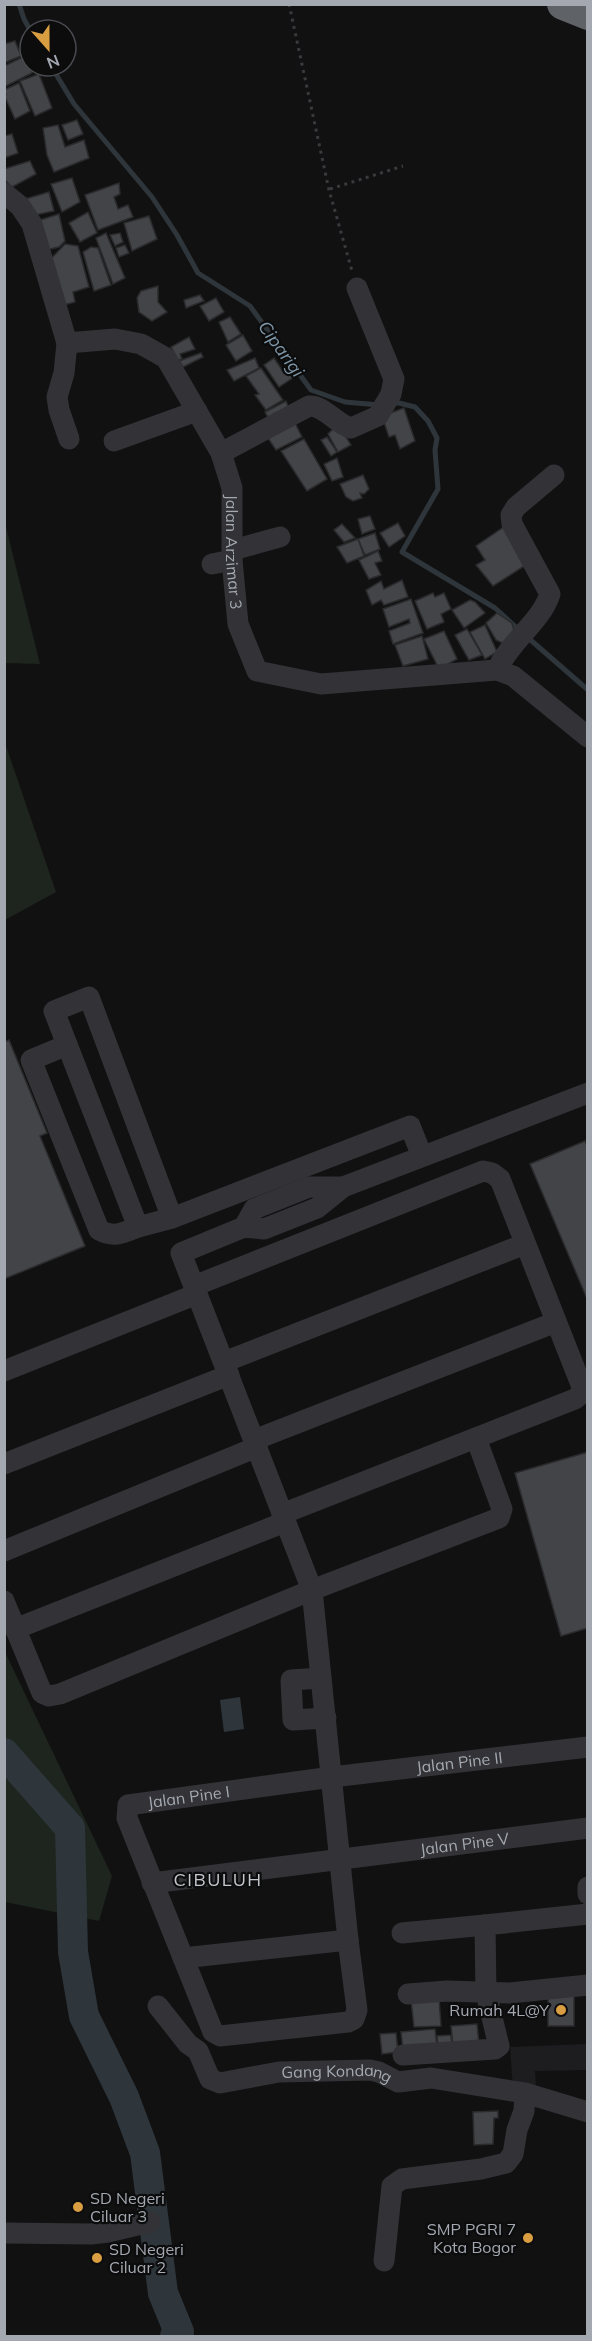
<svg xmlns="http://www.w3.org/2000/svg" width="592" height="2341" viewBox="0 0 592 2341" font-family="Mulish,sans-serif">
<rect width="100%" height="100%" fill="#111112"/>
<polygon fill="#1d1d1f" points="587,2044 587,2070 535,2071 536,2088 513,2089 510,2047"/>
<g fill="#1e241e">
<polygon points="5,523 40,664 5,663"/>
<polygon points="5,743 56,892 5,920 4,920"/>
<polygon points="5,1652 112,1876 99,1921 5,1902"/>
</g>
<polygon fill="#2e363b" points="240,1697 244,1729 224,1732 220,1700"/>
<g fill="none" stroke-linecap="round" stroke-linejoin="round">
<g stroke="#2e363b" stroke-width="5">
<polyline points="19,4 24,19 30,30"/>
<polyline points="51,66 74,104 152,197 177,235 198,273 250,306 311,390 345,402 379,405"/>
<polyline points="391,403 399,403 415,407 428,421 437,438 435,450 438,489 402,552 495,608 519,630"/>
<polyline points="526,636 588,690"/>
</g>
<polyline stroke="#2e363b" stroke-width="30" points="4,1753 70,1828 73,1952 84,2016 124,2097 145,2153 163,2293 179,2332 175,2336"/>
</g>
<g fill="#434447" stroke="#2b2b2e" stroke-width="1.5">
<polygon points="15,41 21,56 4,63 4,44"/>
<polygon points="27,55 32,73 4,87 4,66"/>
<polygon points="39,74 52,108 35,116 20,81"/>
<polygon points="19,83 30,111 15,119 5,97 6,95 4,90"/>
<polygon points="77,120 83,134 68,140 62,125"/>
<polygon points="58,125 65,147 84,140 89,158 54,172 47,155 43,128"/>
<polygon points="12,134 18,153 4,158 4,136"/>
<polygon points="30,161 36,174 12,187 4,179 4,169"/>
<polygon points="72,178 80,202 62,212 51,184"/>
<polygon points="119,183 120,194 114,197 118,209 128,205 133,217 98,230 85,195"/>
<polygon points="49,192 54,211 35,215 22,200"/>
<polygon points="88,212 97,233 80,242 69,223"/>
<polygon points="59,214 65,241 59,247 46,250 37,221"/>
<polygon points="149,216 157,239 132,251 124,223"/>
<polygon points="106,233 125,278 113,284 96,238"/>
<polygon points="120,233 123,242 115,246 110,235"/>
<polygon points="65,244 78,246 89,287 73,292 75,302 60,306 45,265"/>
<polygon points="125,245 129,253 119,257 116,248"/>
<polygon points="91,247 98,248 111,285 94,291 83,252"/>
<polygon points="158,286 158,302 167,312 152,321 139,312 137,298 141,291"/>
<polygon points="200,295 204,301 186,308 184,300"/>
<polygon points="216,298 224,312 209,321 200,306"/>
<polygon points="230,317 241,334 228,342 219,322"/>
<polygon points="243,335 252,351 236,361 226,345"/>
<polygon points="189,337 195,349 180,354 182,359 178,360 171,347"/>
<polygon points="201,353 203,357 183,367 179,361"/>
<polygon points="255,358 259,368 234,381 227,370"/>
<polygon points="274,358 284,373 289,370 294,377 279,387 264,365"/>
<polygon points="261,368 283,400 266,410 255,395 259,394 246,376"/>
<polygon points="286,401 291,413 271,423 265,412"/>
<polygon points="404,408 415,441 400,449 395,435 389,437 382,416"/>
<polygon points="292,417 302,437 276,450 264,432"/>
<polygon points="338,424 351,445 338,452 328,434"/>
<polygon points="327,437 337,452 331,456 321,440"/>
<polygon points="304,439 327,479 307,491 281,451"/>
<polygon points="337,458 343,477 332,481 324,464"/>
<polygon points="363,475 369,489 364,494 360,493 362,498 353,501 346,497 340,484"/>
<polygon points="370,516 375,529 362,534 358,519"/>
<polygon points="398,523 405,536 389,547 380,533"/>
<polygon points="342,524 355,538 344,542 334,530"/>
<polygon points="508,524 529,563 493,586 476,565 485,560 476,546"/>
<polygon points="375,533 380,549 365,555 358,539"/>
<polygon points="358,539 364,556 347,563 337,547"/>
<polygon points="378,551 382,561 375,563 381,575 369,579 359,560"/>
<polygon points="402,580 408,597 384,605 381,600 372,605 366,590 381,581 384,589"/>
<polygon points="433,593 435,597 444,593 451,609 441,614 444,622 427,629 415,601"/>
<polygon points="411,599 423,633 393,644 389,631 410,623 409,619 389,627 383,609"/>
<polygon points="470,600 475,602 485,613 464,628 452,610"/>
<polygon points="497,613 512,623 515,634 505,644 496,640 486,623"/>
<polygon points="485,625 497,652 485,659 470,632"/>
<polygon points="467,629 482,655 469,660 455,635"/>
<polygon points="444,631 457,659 439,669 424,639"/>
<polygon points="422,636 428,659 403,666 395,645"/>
<polygon points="9,1040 47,1133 40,1136 85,1246 4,1279 4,1042"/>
<polygon points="585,1141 588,1148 588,1301 530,1164"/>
<polygon points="588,1452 588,1628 561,1636 515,1473"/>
<rect x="548" y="1994" width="26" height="32"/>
<polygon points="439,1998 441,2026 414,2027 411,2000"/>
<polygon points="477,2024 479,2044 453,2046 451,2026"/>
<polygon points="435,2029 437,2047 403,2050 401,2032"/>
<polygon points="396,2033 398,2052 382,2054 380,2034"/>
<polygon points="451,2035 452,2046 438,2047 437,2036"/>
<polygon points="498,2111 498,2118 494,2118 493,2144 474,2145 473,2112"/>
</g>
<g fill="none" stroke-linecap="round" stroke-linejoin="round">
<g stroke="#393a3e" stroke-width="3" stroke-dasharray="3 4.5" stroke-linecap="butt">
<polyline points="289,4 329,190 352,271"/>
<polyline points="330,189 403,166"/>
</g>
<g stroke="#333337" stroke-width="21">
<path id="s1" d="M4,193L20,206L32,224L67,343L115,339L141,344L166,358L221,453L232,488V560L238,624L257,671L321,684L497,670L513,676L588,737"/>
<polyline points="67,343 64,373 57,397 59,410 69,439"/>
<polyline points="114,441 197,411"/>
<path d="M221,453L309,406C324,405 336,424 351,428L378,416L391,394L394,379L357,288"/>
<polyline points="233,550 280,537"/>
<polyline points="212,564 232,560"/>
<path d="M497,670C510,641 541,622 550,594L512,524L511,515L516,507L554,475"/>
<path d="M67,1045L31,1060L99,1230C114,1238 123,1233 138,1227"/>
<path id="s2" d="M588,1093L343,1187L317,1208L264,1229L244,1227L181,1253L312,1590L348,1940L357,2010L354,2019L348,2022L220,2036L213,2032L127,1818L128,1805L332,1777L588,1747"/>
<polyline points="172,1218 89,997 54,1011 138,1227 172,1218 410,1126 422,1156"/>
<polyline points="244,1227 254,1209 309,1187 343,1187"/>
<polyline points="194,1286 483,1171 492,1173 500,1179 582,1387 581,1394 575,1399 282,1514"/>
<polyline points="224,1362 525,1244"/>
<polyline points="4,1371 197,1294"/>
<polyline points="254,1440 556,1322"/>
<polyline points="4,1464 229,1375"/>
<polyline points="4,1551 257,1447"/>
<polyline points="4,1601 42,1693 49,1696 60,1694 312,1590 499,1518 502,1509 476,1438"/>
<polyline points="15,1629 285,1522"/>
<polyline points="321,1678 291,1680 293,1720 326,1718"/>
<path id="s3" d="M152,1883L588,1828"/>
<polyline points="588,1887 588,1894"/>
<polyline points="402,1933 485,1925"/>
<polyline points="183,1958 348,1940"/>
<polyline points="408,1994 447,1991 510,1993 588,1985"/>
<path id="s4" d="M158,2006L188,2044L198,2051L210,2079L220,2083L279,2072L370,2070L379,2072L398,2082L431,2078L525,2093L588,2112"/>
<polyline points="403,2055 495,2049 499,2046 486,1993 485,1925 588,1914"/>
<polyline points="4,2233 91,2234 108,2232 150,2222"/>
<polyline points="384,2261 392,2186 402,2179 481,2169 506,2163 513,2154 517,2130 524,2111 525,2093"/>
</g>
<polyline stroke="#5f6267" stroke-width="32" points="563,4 588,14"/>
</g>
<g fill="#d99e42" stroke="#0c0c0d" stroke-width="2">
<circle cx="561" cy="2010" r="6"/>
<circle cx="78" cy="2207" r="6"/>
<circle cx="528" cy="2238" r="6"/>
<circle cx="97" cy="2258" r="6"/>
</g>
<g text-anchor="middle" stroke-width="4.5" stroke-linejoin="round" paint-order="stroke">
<g font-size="16" fill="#a4a9b1" stroke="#0c0c0d">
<text dy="6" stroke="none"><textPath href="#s1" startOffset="480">Jalan Arzimar 3</textPath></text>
<text dy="6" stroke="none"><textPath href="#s2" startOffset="1956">Jalan Pine II</textPath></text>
<text dy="6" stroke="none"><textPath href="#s2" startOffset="1683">Jalan Pine I</textPath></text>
<text dy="6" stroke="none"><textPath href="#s3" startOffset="315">Jalan Pine V</textPath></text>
<text dy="6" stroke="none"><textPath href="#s4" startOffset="220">Gang Kondang</textPath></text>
</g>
<g font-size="16" fill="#a4a9b1" stroke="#0c0c0d" text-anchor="end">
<text x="549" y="2016">Rumah 4L@Y</text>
<text x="90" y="2204" text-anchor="start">SD Negeri<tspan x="90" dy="18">Ciluar 3</tspan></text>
<text x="516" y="2235">SMP PGRI 7<tspan x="516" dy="18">Kota Bogor</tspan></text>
<text x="109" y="2255" text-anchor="start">SD Negeri<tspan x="109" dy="18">Ciluar 2</tspan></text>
</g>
<g font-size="18" font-style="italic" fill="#7f97a8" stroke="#0c0c0d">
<text transform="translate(281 349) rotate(54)" y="6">Ciparigi</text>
</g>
<g font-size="18" letter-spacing="1.5" fill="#c4c7ce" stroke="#0c0c0d">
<text x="218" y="1886">CIBULUH</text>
</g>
</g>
<rect width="592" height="2341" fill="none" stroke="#a4a9b1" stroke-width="12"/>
<g transform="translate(48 48) rotate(159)"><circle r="28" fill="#0c0c0d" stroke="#494b4f" stroke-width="1.5"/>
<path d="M0-4.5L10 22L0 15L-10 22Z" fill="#d99e42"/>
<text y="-9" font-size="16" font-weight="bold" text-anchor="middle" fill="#a4a9b1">N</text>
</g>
</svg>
